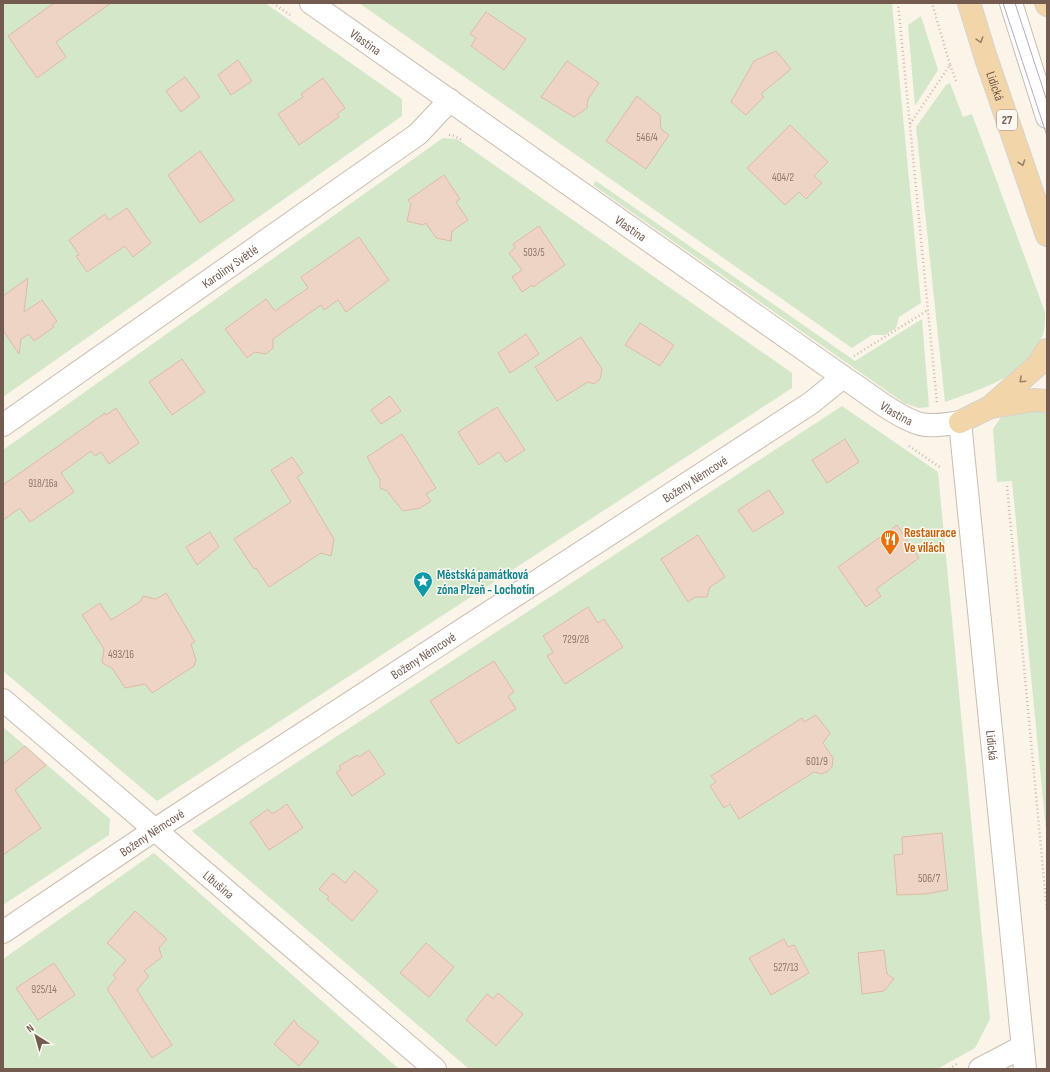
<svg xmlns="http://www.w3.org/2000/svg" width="1050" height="1072" viewBox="0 0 1050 1072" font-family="'Sofia Sans Condensed',sans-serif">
<rect width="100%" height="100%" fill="#faf4e9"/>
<g fill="#d5e7c9">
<polygon points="3,3 265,3 402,99 402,116 3,397"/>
<polygon points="359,3 892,3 921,303 899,317 896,328 885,335 872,335 852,348"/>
<polygon points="921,16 938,70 915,106 908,25"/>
<path d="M950,83L963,117L972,114L1045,312C1045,318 1045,324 1044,330C1034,375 982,388 945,402L916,127L946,85Z"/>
<polygon points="443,138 457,139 792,373 792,388 157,801 3,671 3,450"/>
<polygon points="596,181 855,361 922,319 929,407 919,408 904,403 593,185"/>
<polygon points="842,406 938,472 990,1019 975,1048 937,1069 469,1069 192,831"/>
<polygon points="1047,408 1047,840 1012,481 997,482 993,429 1001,417 1012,409"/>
<polygon points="3,727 110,819 109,835 3,905"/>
<polygon points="154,853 399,1069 3,1069 3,959"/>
</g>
<g fill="#edd4c4" stroke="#debba6">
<polygon points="54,3 111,3 56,42 66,57 37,78 8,36"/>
<polygon points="486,12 526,39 504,70 471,46 476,38 470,34"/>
<polygon points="776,51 791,69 761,94 764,97 746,115 731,102 754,61"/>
<polygon points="238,60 252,81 231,95 218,75"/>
<polygon points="567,61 599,83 588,99 587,108 574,117 541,97"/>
<polygon points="185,77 200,97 181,112 166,91"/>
<polygon points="323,78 345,108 337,114 339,117 299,145 278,114 303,97 301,94"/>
<polygon points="637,96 660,115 661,129 669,135 646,169 606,141"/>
<polygon points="790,125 828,162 814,176 822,183 806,199 799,192 785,205 747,168"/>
<polygon points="200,151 234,200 200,223 168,175"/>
<polygon points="444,175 460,199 456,202 468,220 452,231 451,241 436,238 426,223 423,225 407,221 411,204 408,200"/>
<polygon points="127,208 151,243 133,257 125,246 87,272 76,256 79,255 69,240 105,214 109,220"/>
<polygon points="539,226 565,265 533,287 532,285 522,292 512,277 522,270 509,253 515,248 513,244"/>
<polygon points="359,237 389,280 346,312 338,300 324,310 321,305 273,339 273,348 266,354 255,352 247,358 225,329 266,299 275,311 308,288 301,277"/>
<polygon points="28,278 24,312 42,300 57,321 52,325 54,327 34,341 29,334 21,339 19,354 3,330 3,296"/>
<polygon points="640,323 674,345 660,366 625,345"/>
<polygon points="526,334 539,354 510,373 498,353"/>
<polygon points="581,337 602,369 600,379 594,384 588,382 557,401 535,367"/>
<polygon points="182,359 205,392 172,415 149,382"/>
<polygon points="390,396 401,411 381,424 371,410"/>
<polygon points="497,407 525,450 506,462 499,452 479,465 458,432"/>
<polygon points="116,408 139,443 109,464 101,452 95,456 91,451 61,473 74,492 30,522 20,508 3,520 3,485 105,413 106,415"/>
<polygon points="402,434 436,488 426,494 431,501 420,508 403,511 387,491 380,488 380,480 367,457"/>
<polygon points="845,439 859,462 827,483 812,460"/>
<polygon points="292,457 303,473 297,477 334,539 331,556 321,553 269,587 256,568 254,569 234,539 291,502 271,470"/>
<polygon points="769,490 784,513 753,532 738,510"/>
<polygon points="897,525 919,558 876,589 881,596 866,607 838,567"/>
<polygon points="210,532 219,547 197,565 186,547"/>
<polygon points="698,535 725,577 710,587 707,597 695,597 688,602 661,559"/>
<polygon points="166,593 195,642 191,644 196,660 194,666 152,693 145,684 125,688 112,668 102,663 104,649 82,615 100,603 111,620 141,601 143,596 156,599"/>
<polygon points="588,607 598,623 604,619 623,647 565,684 547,656 553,652 543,636"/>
<polygon points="494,661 514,692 508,696 516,709 458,744 430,701"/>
<polygon points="816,715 830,733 823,743 833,758 832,767 827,772 821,774 814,772 739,819 730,804 724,808 710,786 716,782 711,776 802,718 804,722"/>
<polygon points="25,746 46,765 15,790 41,828 3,855 3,764"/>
<polygon points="369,750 385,774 352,796 336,772 341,769 339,766 357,755 359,757"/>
<polygon points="287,804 303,828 269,850 250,822 268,809 271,813 274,813"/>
<polygon points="942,833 948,890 925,894 897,895 894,855 903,854 902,837"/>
<polygon points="355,871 378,891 352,921 327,899 329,897 319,889 333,873 345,883"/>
<polygon points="135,911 167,939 159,948 162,957 144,971 149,976 137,990 172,1045 152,1058 107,989 116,978 113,975 126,960 107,943"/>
<polygon points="784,939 788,947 794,945 809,973 771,995 749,958"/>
<polygon points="426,943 454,967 429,997 400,973"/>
<polygon points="884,950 887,974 894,979 884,991 862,994 858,953"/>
<polygon points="54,963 75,995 38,1020 16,988"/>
<polygon points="498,993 523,1014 496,1046 466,1020 487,994 493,999"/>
<polygon points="294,1020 298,1026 319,1042 299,1066 274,1044"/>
</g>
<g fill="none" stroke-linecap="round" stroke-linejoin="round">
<g stroke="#ccbcb0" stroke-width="24">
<g id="minor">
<path id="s1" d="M311,3L843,377C865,391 896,417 920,424C933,427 947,424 960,422L1025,1069"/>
<polyline points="1011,3 1047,117"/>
<path id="s2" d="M3,425L418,134L450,100"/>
<path id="s3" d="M3,700L435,1069"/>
<path id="s4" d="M3,932L156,829L811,403L843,377"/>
<polyline points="980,1069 1022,1047"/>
</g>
</g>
<g stroke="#d8d1ce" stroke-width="24">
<g id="major">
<path id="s5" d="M969,3L986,58L1047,235"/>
<polyline points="1046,3 1047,5"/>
<polyline points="991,407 1033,400 1047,401"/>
<polyline points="960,422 990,407 1039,364 1047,350"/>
</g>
</g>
<g stroke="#d2b7a7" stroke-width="2.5" stroke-dasharray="1 3" stroke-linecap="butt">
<polyline points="273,3 290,15"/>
<polyline points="898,3 937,403"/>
<polyline points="950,65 956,81"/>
<polyline points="910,124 950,65 932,3"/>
<polyline points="449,135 452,135 462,140"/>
<polyline points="854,356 928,310"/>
<polyline points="909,446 941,468"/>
<polyline points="1007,486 1047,912"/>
<polyline points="949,1069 957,1064"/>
</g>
<use href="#minor" stroke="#fff" stroke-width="22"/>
<use href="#major" stroke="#f2d6a9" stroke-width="22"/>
<g stroke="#b7a8c4" stroke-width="1">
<polyline points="1003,3 1047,136"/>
<polyline points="1015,3 1047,101"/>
</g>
</g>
<defs><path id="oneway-chevron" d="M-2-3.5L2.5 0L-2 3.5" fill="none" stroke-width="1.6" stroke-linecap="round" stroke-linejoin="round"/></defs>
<g stroke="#99816a">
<use href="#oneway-chevron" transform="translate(980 40) rotate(73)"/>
<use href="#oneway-chevron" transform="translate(1022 163) rotate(71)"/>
<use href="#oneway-chevron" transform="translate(1022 380) rotate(137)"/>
</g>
<defs>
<g id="restaurant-pin" transform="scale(1)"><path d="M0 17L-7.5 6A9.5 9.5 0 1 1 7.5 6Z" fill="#e8710a" stroke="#fdf8f0"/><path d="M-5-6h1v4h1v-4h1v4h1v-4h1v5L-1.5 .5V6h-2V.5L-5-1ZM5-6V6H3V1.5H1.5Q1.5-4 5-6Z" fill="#fff"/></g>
<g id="sight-pin" transform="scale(1)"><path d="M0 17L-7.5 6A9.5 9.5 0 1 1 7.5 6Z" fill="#0f9aa8" stroke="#fdf8f0"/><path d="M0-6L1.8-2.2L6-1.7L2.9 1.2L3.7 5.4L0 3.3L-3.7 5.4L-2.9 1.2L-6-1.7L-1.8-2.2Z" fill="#fff"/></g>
</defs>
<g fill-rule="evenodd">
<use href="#restaurant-pin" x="890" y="539"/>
<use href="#sight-pin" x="423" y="581"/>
</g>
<g text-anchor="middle" stroke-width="3" stroke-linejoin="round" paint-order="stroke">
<g font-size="11" fill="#927a6c">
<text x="647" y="141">546/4</text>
<text x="783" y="181">404/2</text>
<text x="534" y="256">503/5</text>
<text x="43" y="487">918/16a</text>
<text x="576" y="643">729/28</text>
<text x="121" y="658">493/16</text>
<text x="817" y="765">601/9</text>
<text x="929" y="882">506/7</text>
<text x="786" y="971">527/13</text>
<text x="44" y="993">925/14</text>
</g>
<rect fill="#fdf8f0" stroke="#9c8b7f" stroke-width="1" x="997" y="110" width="20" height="20" rx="3"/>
<g font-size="12" font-weight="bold" fill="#735c4f">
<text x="1007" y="124">27</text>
</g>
<g font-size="13" fill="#735c4f" stroke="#fdf8f0">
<text dy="5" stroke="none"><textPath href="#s1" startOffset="67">Vlastina</textPath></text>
<text dy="5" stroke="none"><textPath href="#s5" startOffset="87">Lidická</textPath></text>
<text dy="5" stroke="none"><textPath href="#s1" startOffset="391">Vlastina</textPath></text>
<text dy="5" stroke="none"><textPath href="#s2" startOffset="277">Karoliny Světlé</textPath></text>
<text dy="5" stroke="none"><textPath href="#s1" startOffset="715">Vlastina</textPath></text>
<text dy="5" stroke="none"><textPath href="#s4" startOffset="827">Boženy Němcové</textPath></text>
<text dy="5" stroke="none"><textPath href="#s4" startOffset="503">Boženy Němcové</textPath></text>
<text dy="5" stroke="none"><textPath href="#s1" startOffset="1106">Lidická</textPath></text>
<text dy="5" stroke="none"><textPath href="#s4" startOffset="179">Boženy Němcové</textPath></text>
<text dy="5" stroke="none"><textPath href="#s3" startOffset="284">Libušina</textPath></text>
</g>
<g font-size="13" font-weight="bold" fill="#c56008" stroke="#fdf8f0" text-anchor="start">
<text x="904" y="537">Restaurace<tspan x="904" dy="15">Ve vilách</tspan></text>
</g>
<g font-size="13" font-weight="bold" fill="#0d838f" stroke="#fdf8f0" text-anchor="start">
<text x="437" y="579">Městská památková<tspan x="437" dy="15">zóna Plzeň - Lochotín</tspan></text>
</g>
</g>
<rect width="1050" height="1072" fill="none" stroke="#735c4f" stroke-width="8"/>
<g transform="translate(36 1036) rotate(323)" stroke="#fdf8f0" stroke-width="3" paint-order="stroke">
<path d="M0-3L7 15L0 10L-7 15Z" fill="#735c4f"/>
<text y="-6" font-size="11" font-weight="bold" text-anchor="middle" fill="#735c4f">N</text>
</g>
</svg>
